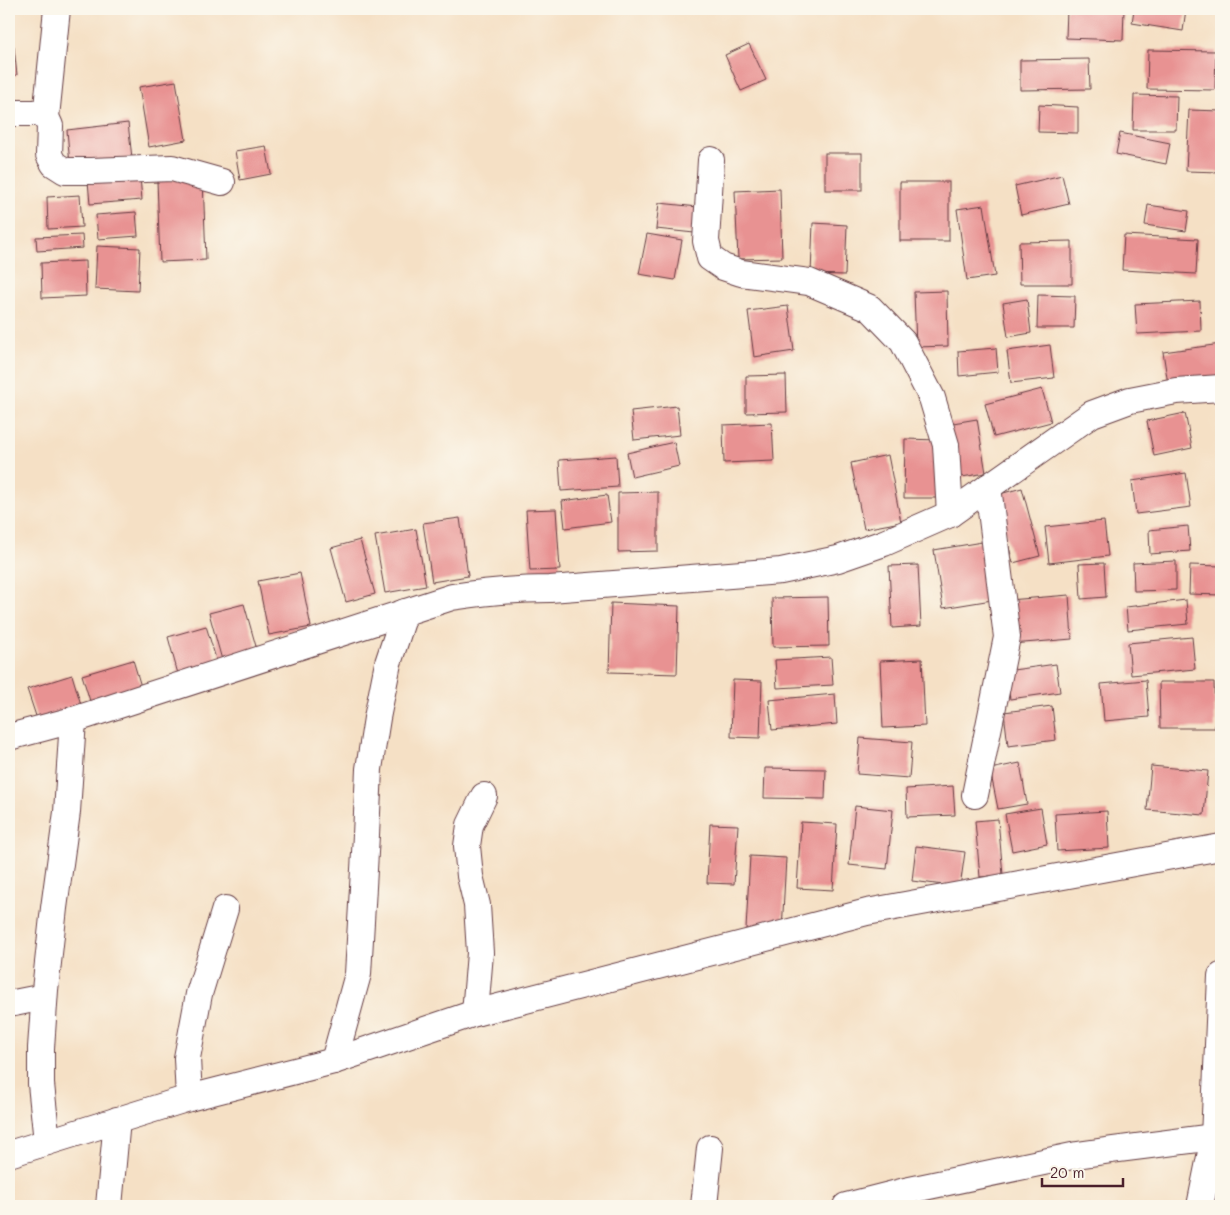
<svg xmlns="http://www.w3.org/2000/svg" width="1230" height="1215" viewBox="0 0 1230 1215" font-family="Mali,sans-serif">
<rect width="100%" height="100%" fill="#fbf7ec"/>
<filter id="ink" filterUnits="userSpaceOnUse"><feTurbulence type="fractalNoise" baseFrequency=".02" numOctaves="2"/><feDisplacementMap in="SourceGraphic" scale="10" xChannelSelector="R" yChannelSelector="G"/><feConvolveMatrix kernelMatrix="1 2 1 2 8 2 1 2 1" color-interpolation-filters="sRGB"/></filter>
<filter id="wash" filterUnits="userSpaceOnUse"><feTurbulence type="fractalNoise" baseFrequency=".0096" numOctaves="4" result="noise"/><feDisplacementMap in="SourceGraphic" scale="20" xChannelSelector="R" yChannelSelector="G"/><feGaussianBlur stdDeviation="1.12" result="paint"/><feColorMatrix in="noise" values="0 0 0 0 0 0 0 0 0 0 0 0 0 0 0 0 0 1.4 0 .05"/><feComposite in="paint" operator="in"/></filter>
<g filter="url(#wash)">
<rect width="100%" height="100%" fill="#f5e0c5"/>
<g id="blocks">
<g fill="#e89292">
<polygon points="1067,9 1124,9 1123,40 1066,38"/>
<polygon points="1134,9 1186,9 1183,31 1132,23"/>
<polygon points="749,44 766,80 741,91 725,55"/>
<polygon points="9,47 14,47 17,75 9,76"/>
<polygon points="1148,50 1216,51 1215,90 1147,89"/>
<polygon points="1089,59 1090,89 1020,90 1020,60"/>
<polygon points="176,81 186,140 149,147 139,87"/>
<polygon points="1134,95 1177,96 1176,130 1133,130"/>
<polygon points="1039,105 1078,107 1078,133 1038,132"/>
<polygon points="1189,110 1221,111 1221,172 1186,171"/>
<polygon points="128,123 132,158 70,165 67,130"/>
<polygon points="1120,133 1170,143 1166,164 1116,154"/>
<polygon points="266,146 271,174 240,180 235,151"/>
<rect x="825" y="153" width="37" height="37"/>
<polygon points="1062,175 1069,204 1021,215 1015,186"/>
<polygon points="140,177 142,200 90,204 88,181"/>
<polygon points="203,179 206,260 160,262 157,180"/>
<rect x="900" y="182" width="49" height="59"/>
<polygon points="780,189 782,258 738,259 735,191"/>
<polygon points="80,195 82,227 48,229 47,197"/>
<polygon points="659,203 708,208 704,234 656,229"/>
<polygon points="984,205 995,276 967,280 957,209"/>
<polygon points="1148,205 1189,211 1186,231 1145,225"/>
<polygon points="136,212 138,236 98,239 96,215"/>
<polygon points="813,223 847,225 845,275 811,274"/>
<polygon points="647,234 682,240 675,280 639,274"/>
<polygon points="82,235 83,248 37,251 36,237"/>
<polygon points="1124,235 1198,239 1196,274 1122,270"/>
<polygon points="1072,241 1072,284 1020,284 1019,242"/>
<polygon points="97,246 140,248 138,291 95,289"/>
<polygon points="85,261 86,296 42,298 41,263"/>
<polygon points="947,291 948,346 916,347 914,292"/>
<polygon points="1038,295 1075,296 1074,328 1037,328"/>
<polygon points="1027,299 1031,333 1008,337 1003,303"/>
<polygon points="1200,301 1201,331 1137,334 1135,304"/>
<polygon points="788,306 794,351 754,357 748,311"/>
<polygon points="1221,344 1221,377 1168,384 1163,352"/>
<polygon points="1050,345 1054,378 1011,383 1007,351"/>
<polygon points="996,348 998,372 959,376 958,351"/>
<polygon points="786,375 787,412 746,413 746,376"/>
<polygon points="1042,389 1051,422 994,437 985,404"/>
<polygon points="677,406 680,435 634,440 631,411"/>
<polygon points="1185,413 1192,448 1154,456 1147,421"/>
<polygon points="977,419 986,473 956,478 947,424"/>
<polygon points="772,423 774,461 724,463 723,425"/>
<polygon points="905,439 938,440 937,498 904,498"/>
<polygon points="674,442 679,466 632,477 627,453"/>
<polygon points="888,455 901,522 864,529 851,463"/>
<polygon points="616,456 618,487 561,491 559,460"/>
<polygon points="1186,473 1191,507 1136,514 1132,481"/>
<polygon points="1022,488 1040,556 1013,563 996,495"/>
<polygon points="658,492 658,551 618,552 618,493"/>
<polygon points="607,495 611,522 565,528 562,501"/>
<polygon points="556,509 560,570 530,571 526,510"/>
<polygon points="460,518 468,576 432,582 423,523"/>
<polygon points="1104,521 1108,556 1049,563 1045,527"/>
<polygon points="1188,526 1190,551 1150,554 1149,530"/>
<polygon points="416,529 426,586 385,593 375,536"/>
<polygon points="360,540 375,594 346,602 331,548"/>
<polygon points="988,541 998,599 943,608 934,550"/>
<polygon points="1176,561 1176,590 1134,591 1133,563"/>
<polygon points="1104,563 1106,597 1081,599 1079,564"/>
<polygon points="918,565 921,626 892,628 889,566"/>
<polygon points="1190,565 1221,566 1221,595 1189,594"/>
<polygon points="300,573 311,627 269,635 258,581"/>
<polygon points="1069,595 1072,639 1012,644 1009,600"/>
<polygon points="828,597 829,646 773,647 772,598"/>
<polygon points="1186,600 1188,624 1128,630 1126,607"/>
<polygon points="611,603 679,606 677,674 609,672"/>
<polygon points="244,604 257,650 222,660 209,613"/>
<polygon points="206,626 217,662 178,674 168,637"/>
<polygon points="1192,637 1195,669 1131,675 1128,643"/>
<polygon points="831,657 833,685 777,688 775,660"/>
<polygon points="922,659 925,726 883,728 880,661"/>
<polygon points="133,660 142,690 91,704 82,675"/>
<polygon points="1056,664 1060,692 1010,699 1006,671"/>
<polygon points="72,675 82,708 38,722 27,689"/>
<polygon points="733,680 762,681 760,738 731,737"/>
<polygon points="1146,680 1149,717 1104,721 1101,684"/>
<polygon points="1159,682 1214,682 1215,728 1160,728"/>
<polygon points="835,694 837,724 772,730 769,700"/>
<polygon points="1052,706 1056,740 1008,746 1004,712"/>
<polygon points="860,738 912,742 909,778 857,774"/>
<polygon points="1020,763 1027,804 998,809 990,769"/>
<polygon points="1151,766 1208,771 1204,815 1147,810"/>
<polygon points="765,768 826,769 825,799 764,798"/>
<polygon points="953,786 955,815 907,817 906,789"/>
<polygon points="855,806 893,810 887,869 849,865"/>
<polygon points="1041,808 1047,844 1012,851 1005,814"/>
<polygon points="1107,811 1109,848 1057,851 1055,814"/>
<polygon points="998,819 1003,875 980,877 975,821"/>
<polygon points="801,822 837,824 833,890 797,888"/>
<polygon points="710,824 738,825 734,884 707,883"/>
<polygon points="916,846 965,852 960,887 912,881"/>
<polygon points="750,856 786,858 782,931 746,929"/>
</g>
</g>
</g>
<g filter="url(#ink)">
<use href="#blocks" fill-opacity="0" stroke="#643c42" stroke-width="1"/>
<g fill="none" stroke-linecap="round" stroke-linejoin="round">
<g stroke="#643c42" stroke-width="28">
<g id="minor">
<polyline points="57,9 46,117 50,126 49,155 54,164 65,171 91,171 172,168 222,182"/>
<polyline points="9,113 38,113 46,117"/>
<polyline points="711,160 706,241 710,258 723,267 741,273 809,282 870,308 903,342 932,398 946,445 950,514"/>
<path d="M9,737L73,720L452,597C485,592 516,589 550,589L781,571L838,559L884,543L950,514L1092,414L1130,400L1176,391L1221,388"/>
<polyline points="975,795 1007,637 988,487"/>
<polyline points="9,1004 44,997"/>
<polyline points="475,1013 480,953 477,905 470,876 467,846 470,825 484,796"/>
<polyline points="334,1061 358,974 366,835 369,769 377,718 388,663 405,612"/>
<polyline points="189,1098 187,1058 199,994 225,909"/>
<polyline points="47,1142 41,1084 41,1048 45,990 54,908 67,812 73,720"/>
<polyline points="9,1154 189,1098 334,1061 475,1013 867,912 1221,847"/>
<polyline points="109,1206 117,1120"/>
<polyline points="704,1206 710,1148"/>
<polyline points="846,1206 905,1191 1077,1155 1112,1150 1214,1137"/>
<polyline points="1200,1206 1214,1137 1221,976"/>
</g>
</g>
<use href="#minor" stroke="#fff" stroke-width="26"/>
</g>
</g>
<rect width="1230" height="1215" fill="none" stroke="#fbf7ec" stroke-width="30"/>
<path d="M1042 1178v8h81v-8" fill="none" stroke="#4a1f2b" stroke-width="2.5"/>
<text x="1050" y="1178" font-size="15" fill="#4a1f2b" stroke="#fbf7ec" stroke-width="4" paint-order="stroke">20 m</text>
</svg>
